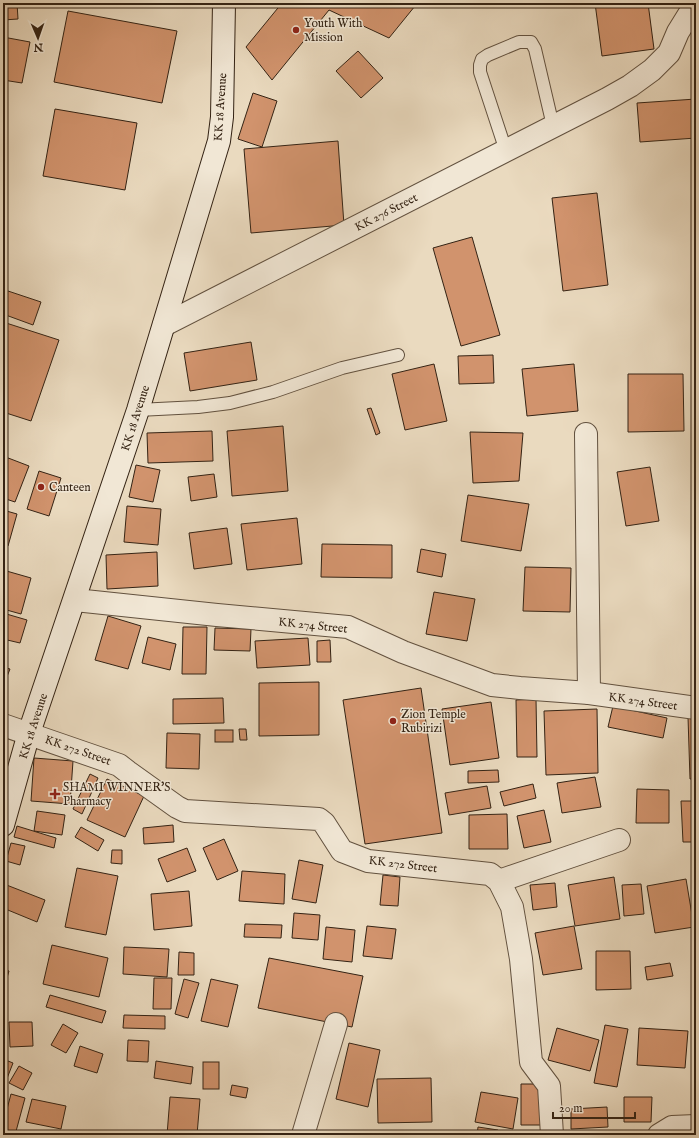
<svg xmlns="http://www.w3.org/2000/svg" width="699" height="1138" viewBox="0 0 699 1138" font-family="'IM FELL English',serif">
<rect width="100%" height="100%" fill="#eadabf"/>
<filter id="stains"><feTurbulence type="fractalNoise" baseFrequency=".005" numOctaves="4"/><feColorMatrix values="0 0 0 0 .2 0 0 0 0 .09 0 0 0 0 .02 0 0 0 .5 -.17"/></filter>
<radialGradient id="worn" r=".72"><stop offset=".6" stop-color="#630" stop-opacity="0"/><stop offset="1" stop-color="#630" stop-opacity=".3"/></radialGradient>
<g fill="#d1936d" stroke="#342314">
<polygon points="3,3 17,3 18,19 3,20"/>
<polygon points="282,3 410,3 415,6 389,38 329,10 272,80 246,47"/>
<polygon points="595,3 648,3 654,49 602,56"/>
<polygon points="68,11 177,31 162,103 54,82"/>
<polygon points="3,37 30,42 22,83 3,80"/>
<polygon points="358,51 383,78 361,98 336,71"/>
<polygon points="253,93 277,101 262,147 238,139"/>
<polygon points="696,99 696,138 640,142 637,103"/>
<polygon points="55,109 137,123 125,190 43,176"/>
<polygon points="338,141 344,225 251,233 244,149"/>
<polygon points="597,193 608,285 563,291 552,198"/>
<polygon points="472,237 500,335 461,346 433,248"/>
<polygon points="5,290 41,302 33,325 3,314 3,296"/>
<polygon points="3,322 59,340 31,421 3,412"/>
<polygon points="251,342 257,380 190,391 184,353"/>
<polygon points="493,355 494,383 459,384 458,356"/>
<polygon points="434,364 447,421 405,430 392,374"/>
<polygon points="574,364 578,411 527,416 522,369"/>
<polygon points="628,374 683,374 684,431 628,432"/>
<polygon points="371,408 380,433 376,435 367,409"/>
<polygon points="283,426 288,491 232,496 227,431"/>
<polygon points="212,431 213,461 148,463 147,433"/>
<polygon points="470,432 523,433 519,481 473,483"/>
<polygon points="3,456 29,466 15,502 3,498"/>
<polygon points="136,465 160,470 153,502 129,497"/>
<polygon points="650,467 659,521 626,526 617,472"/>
<polygon points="39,471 61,478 49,516 27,509"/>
<polygon points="214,474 217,497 191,501 188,477"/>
<polygon points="468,495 529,504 521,551 461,541"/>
<polygon points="127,506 161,509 158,545 124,542"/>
<polygon points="3,510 17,514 8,546 3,544"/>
<polygon points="297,518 302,564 247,570 241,524"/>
<polygon points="227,528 232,564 194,569 189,533"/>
<polygon points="322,544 392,545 392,578 321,577"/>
<polygon points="421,549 446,554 442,577 417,572"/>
<polygon points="157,552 158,586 107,589 106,555"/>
<polygon points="525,567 571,568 570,612 523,611"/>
<polygon points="3,570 31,578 21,614 3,609"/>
<polygon points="434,592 475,599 467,641 426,634"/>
<polygon points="3,613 27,620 20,643 3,639"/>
<polygon points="108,616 141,626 128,669 95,660"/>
<polygon points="183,627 207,627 206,674 182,674"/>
<polygon points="215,628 251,629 250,651 214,650"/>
<polygon points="148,637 176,644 170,670 142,663"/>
<polygon points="308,638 310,665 257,668 255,641"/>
<polygon points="330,640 331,662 317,662 317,641"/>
<polygon points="3,667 10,669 4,684 3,684"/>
<polygon points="319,682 319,735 259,736 259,683"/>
<polygon points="421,688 442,833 365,844 343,700"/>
<polygon points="223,698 224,723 173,724 173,699"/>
<polygon points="536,699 537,757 517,757 516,700"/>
<polygon points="491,702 499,758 450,765 442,709"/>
<polygon points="613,706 667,718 663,738 608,727"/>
<polygon points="597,709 598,773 546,775 544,711"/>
<polygon points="688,717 696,717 696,779 690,779"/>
<polygon points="239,729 246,729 247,740 240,740"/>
<rect x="215" y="730" width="18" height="12"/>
<polygon points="167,733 200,734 199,769 166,768"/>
<polygon points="34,758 73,761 70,804 31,801"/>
<polygon points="498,770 499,782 468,783 468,771"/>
<polygon points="90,774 98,778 82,814 73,809"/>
<polygon points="595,777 601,807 562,813 557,783"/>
<polygon points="107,779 144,796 125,837 87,820"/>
<polygon points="533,784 536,798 504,806 500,792"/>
<polygon points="487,786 491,808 449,815 445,793"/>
<polygon points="637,789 669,790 669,823 636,823"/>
<polygon points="681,801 696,801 696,842 683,842"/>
<polygon points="544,810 551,842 524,848 517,816"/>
<polygon points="37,811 65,815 62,835 34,831"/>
<polygon points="507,814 508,849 469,849 469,815"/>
<polygon points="173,825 174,842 144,844 143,828"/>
<polygon points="17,826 56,838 54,848 14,837"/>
<polygon points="81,827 104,840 98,851 75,837"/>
<polygon points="224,839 238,871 217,880 203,848"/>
<polygon points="11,843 25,846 20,865 6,861"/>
<polygon points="187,848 196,871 167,882 158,859"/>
<polygon points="112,850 122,850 122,864 111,863"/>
<polygon points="299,860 323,865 316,903 292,899"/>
<polygon points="77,868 118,876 106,935 65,927"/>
<polygon points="242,871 285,874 284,904 239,901"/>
<polygon points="383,875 400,877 398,906 380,905"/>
<polygon points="614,877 620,919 575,926 568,885"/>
<polygon points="686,879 694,927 655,933 647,886"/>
<polygon points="555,883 557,907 533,910 530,885"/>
<polygon points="4,884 45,900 37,922 3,908"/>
<polygon points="641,884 644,914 624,916 622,885"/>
<polygon points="189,891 192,926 154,930 151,894"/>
<polygon points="294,913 320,915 318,940 292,938"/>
<polygon points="245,924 282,925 281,938 244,937"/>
<polygon points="367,926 396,929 392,959 363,956"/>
<polygon points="574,926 582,969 543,975 535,933"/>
<polygon points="326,927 355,930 352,962 323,959"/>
<polygon points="52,945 108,958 99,997 43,984"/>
<polygon points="124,947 169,949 167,977 123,974"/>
<polygon points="596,951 630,951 631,989 596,990"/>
<polygon points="179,952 194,953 194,975 178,975"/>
<polygon points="269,958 363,976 352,1027 258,1008"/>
<polygon points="670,963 673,976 647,980 645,967"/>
<polygon points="3,969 9,971 4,988 3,988"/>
<polygon points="154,978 172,978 171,1009 153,1009"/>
<polygon points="184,979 199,983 188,1018 175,1014"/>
<polygon points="211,979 238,985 228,1027 201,1021"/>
<polygon points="50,995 106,1011 102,1023 46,1007"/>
<polygon points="124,1015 165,1016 165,1029 123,1028"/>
<polygon points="9,1022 32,1022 33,1046 10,1047"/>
<polygon points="63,1024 78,1033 66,1053 51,1045"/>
<polygon points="605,1025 628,1029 617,1087 594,1083"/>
<polygon points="557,1028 599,1040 590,1071 548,1060"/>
<polygon points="639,1028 688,1031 685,1068 637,1065"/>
<polygon points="128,1040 149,1041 148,1062 127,1061"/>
<polygon points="349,1043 380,1050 368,1107 336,1099"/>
<polygon points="80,1046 103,1054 97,1073 74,1066"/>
<polygon points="3,1059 13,1063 6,1081 3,1080"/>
<polygon points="156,1061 193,1067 191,1084 154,1078"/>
<rect x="203" y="1062" width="16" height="27"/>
<polygon points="19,1066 32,1073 23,1090 9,1083"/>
<polygon points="431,1078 432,1122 378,1123 377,1079"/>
<polygon points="521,1084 545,1084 546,1125 521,1125"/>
<polygon points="232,1085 248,1088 246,1098 230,1095"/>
<polygon points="481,1092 518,1098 513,1129 475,1122"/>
<polygon points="11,1094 25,1098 15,1135 3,1135 3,1124"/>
<polygon points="170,1097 200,1099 197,1135 167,1135"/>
<polygon points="624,1097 652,1097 651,1122 624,1122"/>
<polygon points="32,1099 66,1106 61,1129 26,1122"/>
<polygon points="607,1107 608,1127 571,1129 571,1109"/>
<polygon points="478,1127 498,1130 498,1135 477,1135"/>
<polygon points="29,1133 61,1134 61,1135 29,1135"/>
</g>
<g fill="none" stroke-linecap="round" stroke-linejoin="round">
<g stroke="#62513f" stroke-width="14">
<g id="service">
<polyline points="506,151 480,72 480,65 482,59 488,55 519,42 531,42 535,49 553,126"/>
<polyline points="138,410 198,407 230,403 273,392 342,368 398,355"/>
</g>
</g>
<g stroke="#62513f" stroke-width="24">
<g id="minor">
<polyline points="164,325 607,99 630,86 652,70 669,53 678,32 696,3"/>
<polyline points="586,434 589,693"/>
<polyline points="75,600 217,615 348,627 403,652 492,685 520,688 589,693 696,708"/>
<polyline points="3,725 119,765 128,772 177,807 185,811 319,819 324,823 342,851 368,861 490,874 499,881 512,907 521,959 531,1062 549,1086 552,1135"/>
<polyline points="499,881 619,840"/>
<polyline points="303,1135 336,1024"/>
<polyline points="659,1135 672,1127 696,1126"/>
</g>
</g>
<g stroke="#342314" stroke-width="24">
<polyline id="secondary" points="3,825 29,733 138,410 219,141 222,117 224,3"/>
</g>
<use href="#service" stroke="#f1e7d5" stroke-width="12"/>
<use href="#minor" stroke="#f1e7d5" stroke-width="22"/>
<use href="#secondary" stroke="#f1e7d5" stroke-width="22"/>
</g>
<g fill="#8f2418" stroke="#f1e7d5" stroke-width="1.5">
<circle cx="296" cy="30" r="4"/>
<circle cx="41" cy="487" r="4"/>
<circle cx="393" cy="721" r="4"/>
<path d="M53 788h4v4h4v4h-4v4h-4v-4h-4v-4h4z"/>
</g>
<g text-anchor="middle" stroke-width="3" stroke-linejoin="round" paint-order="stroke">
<g font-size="12" fill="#342314" stroke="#f1e7d5" text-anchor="start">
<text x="304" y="27">Youth With<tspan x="304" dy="14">Mission</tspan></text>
<text x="49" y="491">Canteen</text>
<text x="401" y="718">Zion Temple<tspan x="401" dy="14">Rubirizi</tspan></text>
<text x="63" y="791">SHAMI WINNER'S<tspan x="63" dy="14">Pharmacy</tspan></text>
</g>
<g font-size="12" fill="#342314" stroke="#f1e7d5">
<text transform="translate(220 107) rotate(-86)" y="4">KK 18 Avenue</text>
<text transform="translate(386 212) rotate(-27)" y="4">KK 276 Street</text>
<text transform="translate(135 418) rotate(-72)" y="4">KK 18 Avenue</text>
<text transform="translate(313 625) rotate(6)" y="4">KK 274 Street</text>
<text transform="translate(643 701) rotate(8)" y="4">KK 274 Street</text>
<text transform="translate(33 726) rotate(-72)" y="4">KK 18 Avenue</text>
<text transform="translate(78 750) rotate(19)" y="4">KK 272 Street</text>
<text transform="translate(403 864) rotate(7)" y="4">KK 272 Street</text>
</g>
</g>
<rect width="699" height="1138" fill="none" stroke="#eadabf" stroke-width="16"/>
<rect x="4" y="4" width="691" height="1130" fill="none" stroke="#342314" stroke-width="2"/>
<rect x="8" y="8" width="683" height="1122" fill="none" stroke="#342314"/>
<g transform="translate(38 38) rotate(178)" stroke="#f1e7d5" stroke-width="3" paint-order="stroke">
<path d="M0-3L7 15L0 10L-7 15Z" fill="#342314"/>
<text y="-6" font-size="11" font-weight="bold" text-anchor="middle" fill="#342314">N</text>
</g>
<path d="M553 1112v6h82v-6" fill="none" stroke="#342314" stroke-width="2"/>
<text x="559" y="1112" font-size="12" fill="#342314" stroke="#f1e7d5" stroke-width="3" paint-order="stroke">20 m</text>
<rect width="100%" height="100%" filter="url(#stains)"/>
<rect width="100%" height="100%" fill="url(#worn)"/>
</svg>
